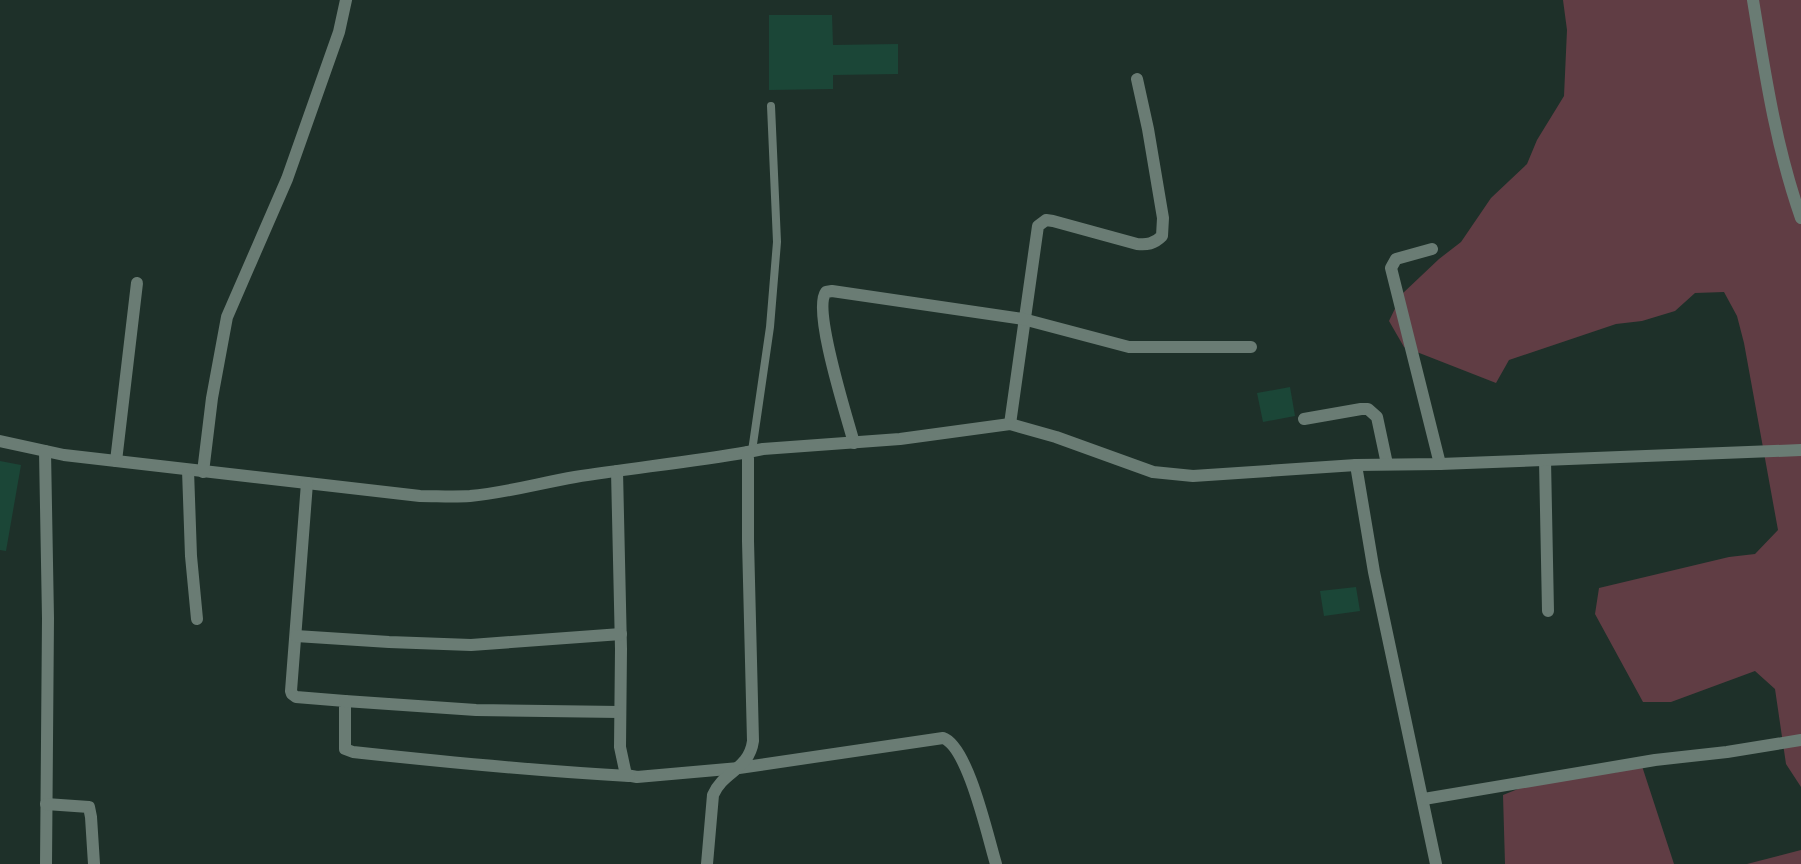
<svg xmlns="http://www.w3.org/2000/svg" width="1801" height="864" viewBox="0 0 1801 864" font-family="'PT Sans',sans-serif">
<rect width="100%" height="100%" fill="#1e3029"/>
<g fill="#603d44">
<polygon points="1563,0 1801,0 1801,787 1786,764 1775,689 1755,671 1671,702 1643,702 1595,614 1599,588 1729,557 1755,554 1778,530 1744,343 1737,316 1724,292 1695,293 1675,311 1642,321 1616,324 1509,360 1496,383 1404,347 1389,321 1402,294 1439,259 1461,242 1491,198 1527,164 1537,140 1564,96 1567,30"/>
<polygon points="1641,763 1674,864 1505,864 1503,795 1530,784 1587,774 1614,773"/>
<polygon points="1801,850 1801,864 1747,864"/>
</g>
<g fill="#1b4637">
<polygon points="769,15 832,15 833,45 898,44 898,74 833,75 833,89 769,90"/>
<polygon points="1290,387 1295,416 1263,422 1257,393"/>
<polygon points="0,461 21,465 6,551 0,550"/>
<polygon points="1356,587 1360,611 1324,616 1320,591"/>
</g>
<g fill="none" stroke-linecap="round" stroke-linejoin="round">
<polyline stroke="#6a7c74" stroke-width="8" points="752,451 770,327 777,242 771,106"/>
<g stroke="#6a7c74" stroke-width="12">
<path d="M1753,0C1765,74 1776,147 1801,218"/>
<polyline points="1432,249 1396,259 1391,268 1440,464"/>
<polyline points="1304,419 1361,409 1368,409 1377,417 1387,464"/>
<path d="M1010,424L1038,226L1046,220L1053,221L1137,244C1147,245 1154,244 1162,236L1163,218L1148,129L1137,79"/>
<path d="M0,441L64,455L420,496C437,496 453,497 470,496C505,493 540,483 575,477C632,468 691,462 748,452"/>
<path d="M854,443C847,417 812,309 826,292L832,291L1023,319L1129,347H1251"/>
<polyline points="45,451 48,618 46,864"/>
<polyline points="1545,460 1548,611"/>
<polyline points="116,461 137,283"/>
<polyline points="1356,465 1374,572 1436,864"/>
<polyline points="188,470 191,556 197,619"/>
<path d="M617,471L621,649L620,747L626,775L637,777L739,768L943,738C968,746 988,838 996,864"/>
<polyline points="203,472 212,398 227,317 287,179 339,32 346,0"/>
<path d="M307,483L291,691L292,694L296,697L345,701V749L353,752C445,762 536,771 629,776"/>
<polyline points="296,636 389,642 471,645 621,634"/>
<polyline points="345,701 476,710 620,712"/>
<polyline points="1424,799 1655,760 1727,752 1801,740"/>
<polyline points="46,804 89,807 91,817 94,864"/>
<path d="M707,864L713,795C723,771 749,770 753,741L748,541V452L763,449L900,439L1010,424L1056,437L1153,472L1193,476L1356,465L1440,464L1801,450"/>
</g>
</g>
</svg>
